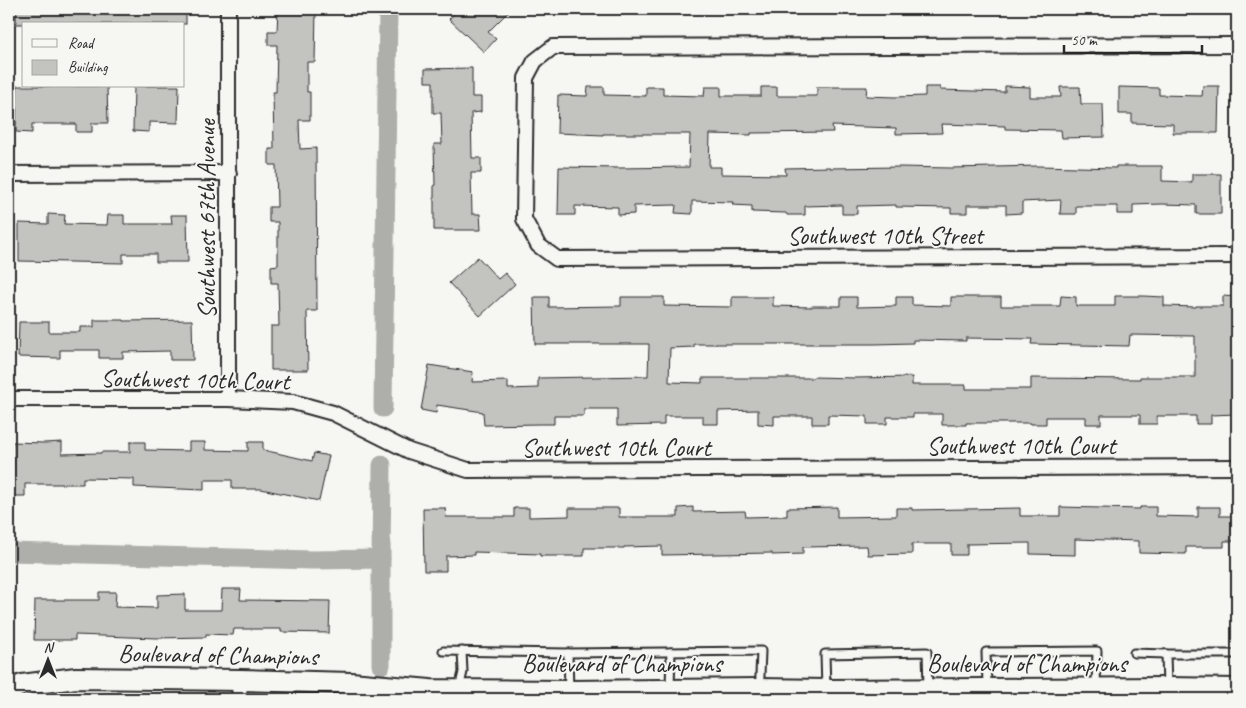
<svg xmlns="http://www.w3.org/2000/svg" width="1246" height="708" viewBox="0 0 1246 708" font-family="Caveat,sans-serif">
<rect width="100%" height="100%" fill="#f6f6f2"/>
<filter id="ink" filterUnits="userSpaceOnUse"><feTurbulence type="fractalNoise" baseFrequency=".02" numOctaves="2"/><feDisplacementMap in="SourceGraphic" scale="10" xChannelSelector="R" yChannelSelector="G"/><feConvolveMatrix kernelMatrix="1 2 1 2 8 2 1 2 1" color-interpolation-filters="sRGB"/></filter>
<g filter="url(#ink)">
<g fill="none" stroke-linecap="round" stroke-linejoin="round">
<g stroke="#aeaeab" stroke-width="19">
<polyline points="383,408 388,9"/>
<polyline points="9,552 312,560 381,559 381,665"/>
<polyline points="381,559 382,465"/>
</g>
</g>
<g fill="#c3c3c0" stroke="#2b2b2b" fill-rule="evenodd">
<rect x="16" y="9" width="170" height="15"/>
<polygon points="278,9 316,9 315,62 307,62 307,92 310,92 310,120 299,120 300,149 316,148 317,311 307,311 308,370 271,370 271,326 279,326 278,283 271,283 271,266 278,265 278,222 269,222 269,207 277,207 276,165 269,165 269,149 274,149 273,92 276,92 277,45 268,45 268,31 277,31"/>
<polygon points="459,9 511,9 488,32 496,39 484,52 449,19"/>
<polygon points="472,68 472,97 481,97 481,112 471,113 472,158 481,158 481,173 471,173 472,214 480,214 481,230 434,230 434,185 435,185 434,144 442,144 441,113 433,113 433,82 425,82 425,69"/>
<polygon points="17,86 107,86 108,123 92,123 92,132 76,132 76,124 32,124 32,133 16,132"/>
<polygon points="134,86 179,86 178,123 149,122 149,132 133,131"/>
<polygon points="1005,86 1030,87 1030,97 1061,97 1060,87 1080,87 1081,104 1103,104 1104,137 1062,138 1061,130 1005,129 1005,126 941,124 942,133 896,134 896,128 832,126 833,132 751,133 751,135 710,134 709,167 721,167 721,174 786,175 785,168 830,167 830,168 899,167 951,168 1039,166 1116,168 1116,166 1162,166 1162,181 1192,182 1192,174 1221,174 1221,214 1196,214 1196,205 1162,204 1133,205 1133,214 1117,214 1117,206 1076,206 1076,214 1060,214 1061,200 1022,202 1022,213 1006,214 1006,205 967,205 967,213 951,213 951,208 896,207 896,205 857,206 857,214 842,214 842,205 805,206 805,215 787,215 786,213 752,212 752,206 732,205 733,202 692,201 692,214 675,213 676,205 634,206 634,214 618,215 618,207 575,206 575,215 558,215 559,167 619,168 689,167 690,134 603,134 603,135 557,133 558,95 587,96 588,87 604,87 604,95 646,96 646,87 663,87 663,95 704,96 705,87 721,87 721,96 761,96 761,87 777,87 777,96 817,96 817,87 867,87 866,96 895,97 925,96 925,87 940,87 940,90 1005,92"/>
<polygon points="1203,86 1219,86 1218,133 1173,133 1173,124 1132,123 1132,114 1119,114 1119,87 1159,88 1159,95 1202,96"/>
<polygon points="48,214 65,215 64,224 107,225 108,215 124,215 124,224 172,224 171,215 187,215 188,262 156,262 156,254 123,254 123,263 19,261 19,223 48,224"/>
<polygon points="478,257 498,279 505,273 515,284 480,316 449,283"/>
<path d="M1061,296L1076,297V306H1115V296H1143L1164,297V306L1196,307V306H1223V296L1237,297V414L1211,415V424H1196V416H1157V424H1140V415H1101V424H1086V417H1046V424H1031V423H966V425H942V414H913V417H887V424H867V416L828,415V424H812V416H774V425L758,424V410L718,411V424H703V416H664V425L617,426V409H584V416H554V424H539L484,425L483,412L437,405L436,413L421,410L429,365L473,372L472,382L508,381V389L538,388V378L648,376L649,344H535L534,297H549V307L621,306V297H664V306L732,307V297H773V306L812,307V306H841V297H857V307L896,306V297H912V305L951,306V297H1001V306H1060ZM1130,335L1195,336V377H1140V379L1031,378V389H966V385H912V377L855,378L813,377V378H702V383L669,382L670,348L694,347V344H875L913,343V340L966,341V338L1032,339L1031,344L1129,346Z"/>
<polygon points="94,320 124,320 124,321 192,320 193,360 170,360 170,351 123,352 123,358 99,358 99,350 60,350 60,358 18,357 19,322 49,322 49,332 80,332 80,327 94,327"/>
<polygon points="12,442 44,443 62,442 62,454 101,453 101,452 130,452 130,442 145,442 145,450 189,451 189,442 205,442 205,450 248,451 248,442 263,442 263,450 312,461 314,453 329,456 319,501 261,489 232,489 232,480 204,480 204,490 134,487 134,479 83,478 83,484 25,484 25,496 9,496 9,452 11,452"/>
<polygon points="693,507 693,512 745,511 746,517 787,516 787,508 837,507 837,517 896,516 896,508 912,508 912,510 1020,508 1020,516 1060,516 1060,507 1140,509 1140,507 1156,507 1156,516 1198,517 1198,507 1220,507 1220,516 1237,516 1237,541 1224,541 1224,547 1186,547 1186,554 1139,553 1139,541 1075,539 1075,555 1030,554 1030,543 967,544 967,555 951,555 951,544 912,544 912,554 868,555 867,546 803,547 803,554 772,555 772,553 662,555 662,546 624,547 624,548 584,548 584,556 540,556 540,554 474,552 474,555 446,556 446,571 424,571 423,508 445,508 446,517 514,517 514,508 529,508 529,517 569,516 569,508 619,508 619,517 678,517 678,508"/>
<polygon points="222,589 241,589 240,600 330,601 329,633 281,632 281,629 234,629 233,635 206,634 206,637 157,638 75,635 75,640 34,640 35,600 99,600 99,592 116,592 115,607 157,608 157,595 185,594 185,610 221,610"/>
</g>
<g fill="none" stroke-linecap="round" stroke-linejoin="round">
<g stroke="#2b2b2b" stroke-width="11">
<g id="lane">
<polyline points="443,651 568,653"/>
<polyline points="1134,653 1166,654"/>
<polyline points="987,686 986,652 1097,651 1096,687"/>
<polyline points="670,687 671,652"/>
<polyline points="1167,687 1166,654 1237,654"/>
<polyline points="459,689 463,672 462,651"/>
<polyline points="826,689 825,654 927,652 928,687"/>
<polyline points="569,691 568,653 761,651 759,699"/>
</g>
</g>
<g stroke="#2b2b2b" stroke-width="18">
<g id="street">
<polyline points="228,9 228,399"/>
<polyline points="1237,45 553,47 535,61 526,78 524,219 538,245 557,259 1237,256"/>
<polyline points="9,174 229,173"/>
<polyline points="9,399 228,399 293,402 333,413 409,451 468,470 1237,467"/>
<polyline points="239,699 240,680"/>
</g>
</g>
<g stroke="#2b2b2b" stroke-width="24">
<polyline id="secondary" points="9,690 22,685 76,678 240,680 351,683 430,690 569,691 759,689 826,690 1167,688 1237,689"/>
</g>
<use href="#lane" stroke="#f6f6f2" stroke-width="7"/>
<use href="#street" stroke="#f6f6f2" stroke-width="14"/>
<use href="#secondary" stroke="#f6f6f2" stroke-width="20"/>
</g>
</g>
<g text-anchor="middle" stroke-width="4" stroke-linejoin="round" paint-order="stroke">
<g font-size="25" fill="#2b2b2b" stroke="#f6f6f2">
<text transform="translate(206 219) rotate(-90)" y="9">Southwest 67th Avenue</text>
<text x="885" y="244">Southwest 10th Street</text>
<text transform="translate(195 379) rotate(1)" y="9">Southwest 10th Court</text>
<text x="1021" y="454">Southwest 10th Court</text>
<text x="616" y="456">Southwest 10th Court</text>
<text transform="translate(218 654) rotate(1)" y="9">Boulevard of Champions</text>
<text x="622" y="672">Boulevard of Champions</text>
<text x="1027" y="672">Boulevard of Champions</text>
</g>
</g>
<rect width="1246" height="708" fill="none" stroke="#f6f6f2" stroke-width="30"/>
<rect x="15" y="15" width="1216" height="678" fill="none" stroke="#2b2b2b" stroke-width="2" filter="url(#ink)"/>
<rect x="22" y="22" width="162" height="65" fill="#f6f6f2" stroke="#a5a5a2"/>
<rect x="32" y="39" width="25" height="8" fill="#f6f6f2" stroke="#a5a5a2"/>
<text x="68" y="48" font-size="15" fill="#2b2b2b">Road</text>
<rect x="32" y="60" width="25" height="15" fill="#c3c3c0" stroke="#a5a5a2"/>
<text x="68" y="72" font-size="15" fill="#2b2b2b">Building</text>
<g transform="translate(48 660)" stroke="#f6f6f2" stroke-width="4" paint-order="stroke">
<path d="M0-4L9 19L0 12L-9 19Z" fill="#2b2b2b"/>
<text y="-8" font-size="14" font-weight="bold" text-anchor="middle" fill="#2b2b2b">N</text>
</g>
<path d="M1064 45v8h138v-8" fill="none" stroke="#2b2b2b" stroke-width="2.5"/>
<text x="1071" y="45" font-size="15" fill="#2b2b2b" stroke="#f6f6f2" stroke-width="4" paint-order="stroke">50 m</text>
</svg>
